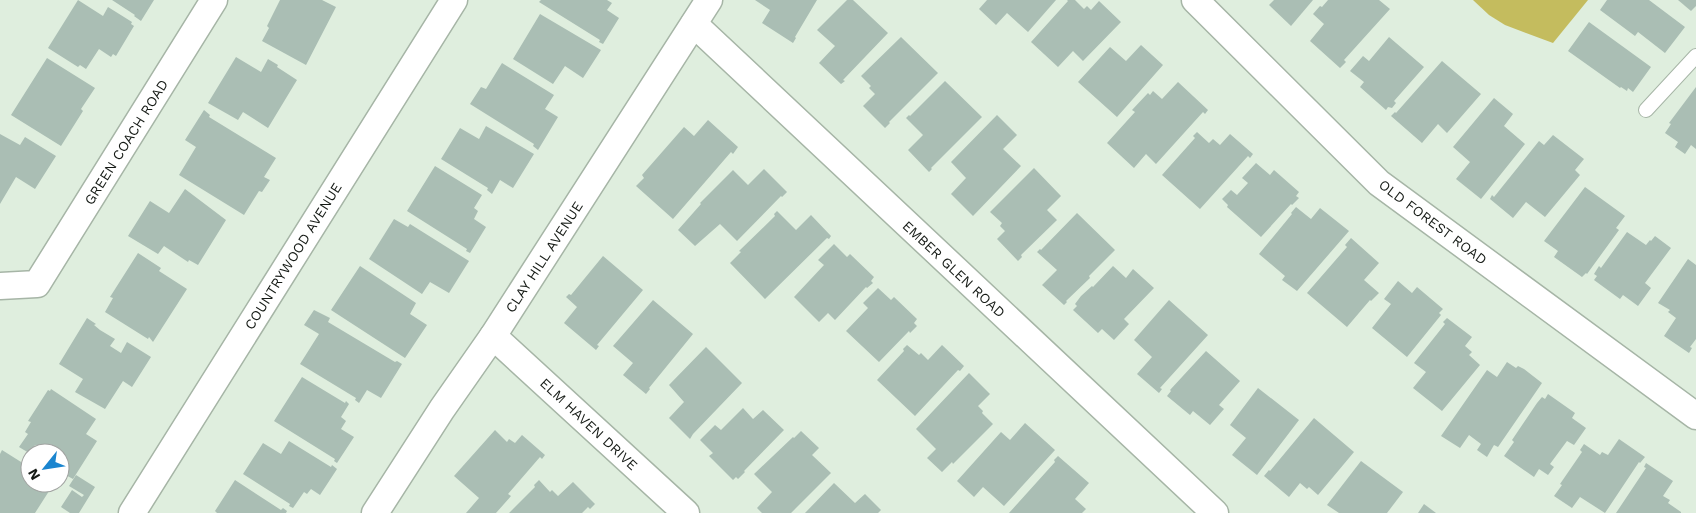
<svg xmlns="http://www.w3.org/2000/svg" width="1696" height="513" viewBox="0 0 1696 513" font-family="'Work Sans',sans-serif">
<rect width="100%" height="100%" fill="#dfeede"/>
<polygon fill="#c4bc5e" points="1473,0 1588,0 1553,43 1505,25 1489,15"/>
<g fill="#aabeb4">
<polygon points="78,0 103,16 108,7 132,22 131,24 134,26 116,56 113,54 111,57 99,49 86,69 80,65 78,67 48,48"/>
<polygon points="112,0 154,0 141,21 134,16 135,15"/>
<polygon points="280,0 322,0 336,7 306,65 262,41 269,28 267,26"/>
<polygon points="541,0 607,0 612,3 607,10 619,18 603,44 599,42 600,40 539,2"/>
<polygon points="755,0 817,0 795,37 796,38 793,43 762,23 770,10"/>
<polygon points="847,0 853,0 888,33 843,80 845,81 841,84 819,63 835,46 817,30"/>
<polygon points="987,0 1056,0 1028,32 1007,13 996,25 979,9"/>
<polygon points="1067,0 1075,0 1084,9 1087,6 1091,10 1099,1 1121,22 1083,61 1073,51 1058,67 1031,42 1068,1"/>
<polygon points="1274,0 1313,0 1291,26 1269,5"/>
<polygon points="1328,0 1379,0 1390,9 1344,60 1346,62 1340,68 1310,41 1324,24 1313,14 1320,6 1322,7"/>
<polygon points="1607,0 1649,0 1685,27 1665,53 1638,32 1635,36 1600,10"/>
<polygon points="1678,0 1696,0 1696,6 1691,11"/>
<polygon points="540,14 601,50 583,78 565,66 553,84 513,59"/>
<polygon points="1589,22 1651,67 1633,92 1628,88 1627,91 1621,87 1620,88 1568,51"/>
<polygon points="901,37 938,73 889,122 890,123 885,128 863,106 875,94 869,88 871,86 861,76"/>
<polygon points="1389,37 1424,67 1394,101 1396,103 1392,108 1388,107 1386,110 1360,87 1364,82 1350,71 1363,56 1369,61"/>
<polygon points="1141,45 1163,65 1117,117 1078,82 1110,47 1126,61"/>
<polygon points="236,57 261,72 268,59 278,65 277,67 297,80 268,128 243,112 238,120 208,103"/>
<polygon points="47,58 95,88 81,109 83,111 61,146 11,115"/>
<polygon points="1442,61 1481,94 1447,133 1438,124 1422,143 1391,116 1395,112 1396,113"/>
<polygon points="502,63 554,95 545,109 558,117 538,150 533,146 534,144 470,104 481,87 486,89"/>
<polygon points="945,81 982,117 931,168 932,169 929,172 908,150 923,135 906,118 909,115 910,116"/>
<polygon points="1178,82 1208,110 1205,114 1203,112 1156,164 1146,154 1134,168 1107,143 1135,112 1132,110 1148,93 1150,95 1153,91 1162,99"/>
<polygon points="1696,87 1696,149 1691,145 1685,154 1675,147 1678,142 1665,133 1671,124 1669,123"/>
<polygon points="1494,98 1513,114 1504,126 1525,144 1481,199 1456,179 1470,162 1453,147"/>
<polygon points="204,110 210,115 209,117 276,158 264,177 270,180 262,192 259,191 244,215 179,175 196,147 185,140"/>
<polygon points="997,115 1017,135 1003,149 1021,166 973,216 951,194 966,178 951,162"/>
<polygon points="708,120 738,147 733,154 731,152 673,219 636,186 644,178 642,175 684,127 694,136"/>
<polygon points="486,126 534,154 513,188 500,180 492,194 487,190 488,188 441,159 460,128 479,139"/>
<polygon points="1197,132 1209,143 1213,139 1220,145 1230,134 1253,154 1250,158 1248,156 1200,209 1162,175 1195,138 1193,136"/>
<polygon points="0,134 20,145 25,137 56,156 35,189 16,177 0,204"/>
<polygon points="1553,135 1584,159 1575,170 1580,175 1545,217 1526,202 1513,218 1490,199 1492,195 1494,197 1539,141 1544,145"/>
<polygon points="1256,163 1270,175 1274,170 1299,192 1296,196 1299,198 1292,205 1291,204 1261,237 1227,207 1228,205 1222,199 1231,190 1237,195 1248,183 1242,178"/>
<polygon points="435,166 482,195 474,208 478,211 474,219 486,227 470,253 466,251 467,249 407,211"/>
<polygon points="1034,168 1061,196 1047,210 1057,220 1021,255 1022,257 1018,261 997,239 1005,231 1000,226 1002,223 990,212"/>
<polygon points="764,169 787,192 782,197 781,196 737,241 720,224 695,246 678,230 701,204 700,203 733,170 748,185"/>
<polygon points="1585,187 1625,216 1616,228 1619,230 1587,274 1586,273 1582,277 1554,257 1558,251 1544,241"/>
<polygon points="185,189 226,220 198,265 189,260 188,262 164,246 158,254 128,236 150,201 169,213"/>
<polygon points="1296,207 1311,219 1320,208 1349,231 1297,291 1282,280 1285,276 1259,254 1292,214 1291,213"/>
<polygon points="777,211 796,230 811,215 831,236 829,239 827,238 765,299 730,263 741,252 739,251 775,216 774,214"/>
<polygon points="1077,213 1115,250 1089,276 1090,278 1066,301 1067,302 1064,305 1042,285 1057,270 1037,252 1040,249 1041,250"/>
<polygon points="394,219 408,227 410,224 469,261 449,293 430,282 422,294 369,259"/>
<polygon points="1627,232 1646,245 1650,240 1651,241 1655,236 1671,248 1645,283 1651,288 1638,306 1623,295 1620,299 1594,280 1597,276 1594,274 1599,266 1601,268"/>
<polygon points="1351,238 1379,263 1364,280 1379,293 1371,301 1370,300 1347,327 1307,293 1347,247 1345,245"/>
<polygon points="834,244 847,257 850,254 874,277 871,281 873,283 867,288 866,287 835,320 828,313 819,322 794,297 824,265 818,260"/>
<polygon points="138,253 161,268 159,271 187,289 153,342 149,337 148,339 105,312 113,298 110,297"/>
<polygon points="603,256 643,290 597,345 599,346 596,350 564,323 577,307 566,297 569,294 571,295"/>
<polygon points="1688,259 1696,265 1696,339 1690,347 1692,348 1689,353 1664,336 1676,318 1668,312 1670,310 1658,303"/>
<polygon points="360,266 416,303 410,314 427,325 405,358 331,310"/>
<polygon points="1113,266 1126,278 1133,269 1154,288 1124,319 1129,324 1114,340 1102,329 1098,333 1073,310 1077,306 1075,304 1081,296 1092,286 1093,287"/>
<polygon points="1398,281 1412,293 1417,287 1443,309 1439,313 1441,315 1407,357 1372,328 1391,304 1384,299"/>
<polygon points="878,288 891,300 894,297 917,319 914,323 917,326 910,333 909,331 879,362 846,331 868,308 863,303"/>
<polygon points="653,300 693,334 649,388 650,389 646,394 623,375 633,363 613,346"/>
<polygon points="1169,300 1208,335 1160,388 1162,389 1159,393 1137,374 1152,357 1134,340"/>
<polygon points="314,310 330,318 328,322 395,362 397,361 402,364 381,398 367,390 359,403 355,400 356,398 300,364 319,334 304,325"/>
<polygon points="87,318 96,324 94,325 100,330 115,339 110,346 121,353 127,342 151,357 132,387 123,381 105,409 75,392 83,379 59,364"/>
<polygon points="1447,318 1472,337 1465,346 1472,352 1469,355 1480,365 1442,411 1413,388 1426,372 1414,363 1445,324 1443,322"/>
<polygon points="907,345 919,355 921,353 928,360 942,345 964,366 960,371 958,370 915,416 877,380 904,351 903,349"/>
<polygon points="706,347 742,383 693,434 690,439 669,418 684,402 669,385"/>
<polygon points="1206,351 1240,381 1219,405 1224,409 1210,425 1193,411 1190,415 1167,396 1171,391 1170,390"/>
<polygon points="1507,362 1516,368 1518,366 1524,369 1542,383 1498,447 1494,445 1487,457 1477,450 1481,444 1469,435 1460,448 1441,436 1487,370 1497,377"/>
<polygon points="969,373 990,394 978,406 983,411 982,413 993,424 953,464 952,462 942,472 927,458 936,449 916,429"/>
<polygon points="302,377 345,403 346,401 349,404 341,417 346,421 341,429 354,437 337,463 334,461 335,459 274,421"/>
<polygon points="1258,388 1299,420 1257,475 1232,455 1246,438 1230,425"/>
<polygon points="51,389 96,419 86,434 97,441 73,479 60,472 60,453 29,453 19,447 28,434 25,432 31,422 28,421 48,390 50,391"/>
<polygon points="1548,394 1575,413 1572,418 1586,428 1574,445 1567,441 1550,464 1554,467 1548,475 1539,469 1534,477 1504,456 1514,442 1512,440 1537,403 1542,397 1545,399"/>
<polygon points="743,408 753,419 763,410 784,430 744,471 745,472 738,479 736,477 733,480 709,456 713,453 700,440 715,425 721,430"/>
<polygon points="1314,418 1354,452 1318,495 1309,487 1307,489 1300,483 1289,497 1264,476 1269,470 1270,471"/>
<polygon points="1025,423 1055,450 1004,506 983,487 974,497 957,481 1001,432 1010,440"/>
<polygon points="495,430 507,442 509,439 515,443 522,435 545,455 542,459 540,457 508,494 511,496 496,513 466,513 479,498 454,476"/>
<polygon points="801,431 819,448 812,455 831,473 791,513 762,513 757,508 772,492 754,474 793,437 794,438"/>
<polygon points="1619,439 1645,457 1640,463 1639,462 1605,513 1580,497 1572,508 1554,496 1562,485 1560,484 1582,452 1580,450 1584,444 1600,455 1602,452 1608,455"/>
<polygon points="289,441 331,467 332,465 337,469 320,495 311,489 307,494 304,492 293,508 289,506 290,504 243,474 263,443 281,454"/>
<polygon points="2,450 29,467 26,472 30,475 30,483 42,483 51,488 35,513 0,513 0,454"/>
<polygon points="1058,456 1089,483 1075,499 1086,509 1082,513 1009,513 1055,462 1054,460"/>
<polygon points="1361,461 1403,492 1387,513 1339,513 1327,505"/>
<polygon points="1646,463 1673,481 1663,496 1670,500 1668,503 1681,512 1681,513 1616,513 1646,468 1644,467"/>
<polygon points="76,475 95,487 79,513 70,513 61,507 72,490 82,497 84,495 69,486"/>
<polygon points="235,480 281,510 283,508 287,511 286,513 217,513 215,511"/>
<polygon points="539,480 550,492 552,490 558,496 573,482 595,504 590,509 588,507 582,513 509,513 535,487 534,485"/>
<polygon points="834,483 855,503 865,494 881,510 878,513 805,513"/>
<polygon points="1424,504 1436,513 1418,513"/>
</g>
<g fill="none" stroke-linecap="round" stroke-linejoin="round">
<g stroke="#a6b5a6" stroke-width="16">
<polyline id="service" points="1646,110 1696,56"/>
</g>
<g stroke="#a6b5a6" stroke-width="29">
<g id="minor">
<polyline points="1195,0 1379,183 1696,416"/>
<polyline points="694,24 1215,513"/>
<polyline points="0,286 37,284 214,0"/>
<polyline points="493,336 686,513"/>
<polyline points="132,513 454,0"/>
<polyline points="375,513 442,409 493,336 709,0"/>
</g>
</g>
<use href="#service" stroke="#fff" stroke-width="14"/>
<use href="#minor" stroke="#fff" stroke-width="26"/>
</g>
<g text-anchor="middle" stroke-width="5" stroke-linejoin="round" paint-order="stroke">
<g font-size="14" fill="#151a15" stroke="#fff">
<text transform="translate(126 142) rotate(-58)" y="5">GREEN COACH ROAD</text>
<text transform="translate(1433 222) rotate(37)" y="5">OLD FOREST ROAD</text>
<text transform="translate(293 256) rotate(-58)" y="5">COUNTRYWOOD AVENUE</text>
<text transform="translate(544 257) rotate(-57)" y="5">CLAY HILL AVENUE</text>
<text transform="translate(954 269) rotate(43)" y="5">EMBER GLEN ROAD</text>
<text transform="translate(589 424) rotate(43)" y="5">ELM HAVEN DRIVE</text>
</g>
</g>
<g transform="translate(45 468) rotate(240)"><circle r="24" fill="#ffffff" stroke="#a1a3a1"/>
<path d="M0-4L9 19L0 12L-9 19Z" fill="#1a85cf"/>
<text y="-8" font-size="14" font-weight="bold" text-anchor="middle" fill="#151a15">N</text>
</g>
</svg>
